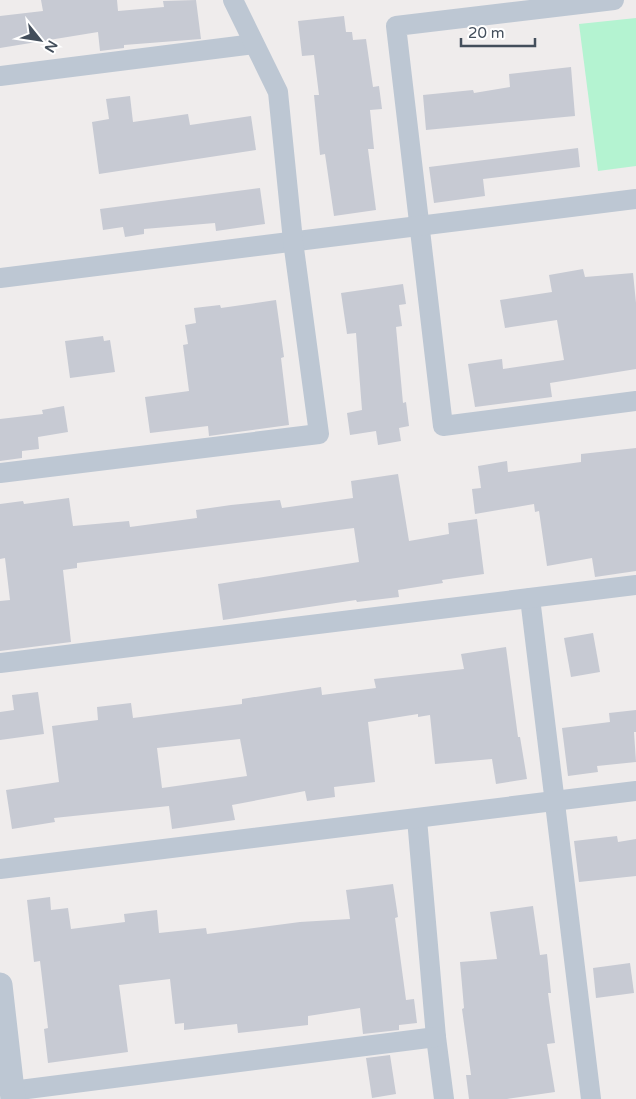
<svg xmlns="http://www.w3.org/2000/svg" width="636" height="1099" viewBox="0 0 636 1099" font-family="'Varela Round',sans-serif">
<rect width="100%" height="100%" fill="#efecec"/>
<polygon fill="#b4f3d1" points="636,18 636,166 598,171 579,24"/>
<g fill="#c7cad3" fill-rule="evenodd">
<polygon points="41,0 117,0 118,11 164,7 163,1 196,0 201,39 124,45 124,48 100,51 98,32 0,48 0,16 43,11"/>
<polygon points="344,16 346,32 352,32 353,40 366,39 373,87 379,86 382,109 370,110 374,149 368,149 376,210 334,216 325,154 320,155 314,95 319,95 314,55 302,56 298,21"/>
<polygon points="571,67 575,116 426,130 423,95 473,90 474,93 510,87 509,74"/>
<polygon points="130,96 133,122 188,114 190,125 251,116 256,150 99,174 92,122 109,119 106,99"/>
<polygon points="578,148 580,167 483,179 485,196 434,203 429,167"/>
<polygon points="260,188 265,224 216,231 215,223 144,229 144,234 125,237 123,227 103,230 100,209"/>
<polygon points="583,269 585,277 633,273 636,303 636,369 550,383 552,397 475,407 468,364 502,359 503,369 564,360 557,320 505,328 500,300 552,292 549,275"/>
<polygon points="403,284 406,304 399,305 402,326 396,327 403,403 406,402 409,426 399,428 401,441 378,445 376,431 350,435 347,413 362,410 356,333 347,334 341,293"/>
<polygon points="276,300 284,357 281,358 289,425 209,436 208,426 150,433 145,397 189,391 183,345 188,344 185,325 196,323 194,308 220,305 221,308"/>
<polygon points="103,336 104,341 110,340 115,372 70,378 65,341"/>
<polygon points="64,406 68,432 38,437 39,449 22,451 22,458 0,461 0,419 43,414 42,410"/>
<polygon points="636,448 636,571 595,577 592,558 547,566 539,511 535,512 534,504 475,514 472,489 481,488 478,466 507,461 508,472 581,462 581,454"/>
<polygon points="398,474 409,541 449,534 448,523 477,519 484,574 442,580 443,583 398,590 399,597 357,602 356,600 223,620 218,584 359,562 354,528 77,563 77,568 63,570 71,642 0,651 0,601 10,600 5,558 0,559 0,504 23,501 24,504 69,498 73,526 129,521 130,527 197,518 196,510 231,505 280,500 282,508 353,498 351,481"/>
<polygon points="593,633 600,672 571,677 564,638"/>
<path d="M506,647L518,737H520L527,779L496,784L492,759L435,764L430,715L418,717V714L368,722L375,782L334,787L335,797L307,801L305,791L232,805L235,820L172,829L169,806L54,818L55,822L12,829L6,790L59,782L52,726L98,720L97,707L131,703L133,718L242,704V699L321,687L322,695L376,688L374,679L464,669L461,654ZM240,739L247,776L162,788L157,748Z"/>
<polygon points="38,692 44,734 0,740 0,712 14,710 12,695"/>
<polygon points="636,710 636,732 634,732 636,762 597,766 598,772 568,776 562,728 610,722 609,713"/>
<polygon points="617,836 618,842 636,839 636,876 579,882 574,841"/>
<polygon points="393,884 398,917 395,918 406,1000 414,999 417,1023 399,1025 399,1030 363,1034 360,1008 308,1016 308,1025 238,1033 237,1024 184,1030 184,1023 175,1024 170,979 119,985 128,1052 48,1063 44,1029 48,1028 40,961 34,962 27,900 50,897 51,910 68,908 71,929 125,922 124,914 157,910 159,933 206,928 207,934 300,922 350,919 346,890"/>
<polygon points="533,906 540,955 547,954 551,993 548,993 555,1043 547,1044 555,1092 507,1099 469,1099 466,1075 471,1075 462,1009 464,1008 460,962 497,959 490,912"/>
<polygon points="630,963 634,993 596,998 593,968"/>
<polygon points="390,1055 396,1094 372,1098 366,1058"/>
</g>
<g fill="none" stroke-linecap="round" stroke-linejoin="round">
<g stroke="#bdc7d3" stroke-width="20">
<polyline points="614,0 396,26 443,426 636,401"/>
<polyline points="0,76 254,44"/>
<polyline points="0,278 636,199"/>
<polyline points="0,473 319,434 293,241 278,92 233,0"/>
<polyline points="530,598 591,1099"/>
<polyline points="0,663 636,585"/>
<polyline points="417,819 436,1037 444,1099"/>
<polyline points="0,869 636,791"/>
<polyline points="12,1091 436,1037"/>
</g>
<polyline stroke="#bdc7d3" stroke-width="25" points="0,985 13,1099"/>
</g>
<g transform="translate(40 40) rotate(120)" stroke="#ffffff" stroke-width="4" paint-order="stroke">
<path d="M0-4L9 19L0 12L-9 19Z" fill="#434e5b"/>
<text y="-8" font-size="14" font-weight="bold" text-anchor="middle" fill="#434e5b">N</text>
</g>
<path d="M461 38v8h74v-8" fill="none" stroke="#434e5b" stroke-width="2.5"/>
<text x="468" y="38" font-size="15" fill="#434e5b" stroke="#ffffff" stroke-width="4" paint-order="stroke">20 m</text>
</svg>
